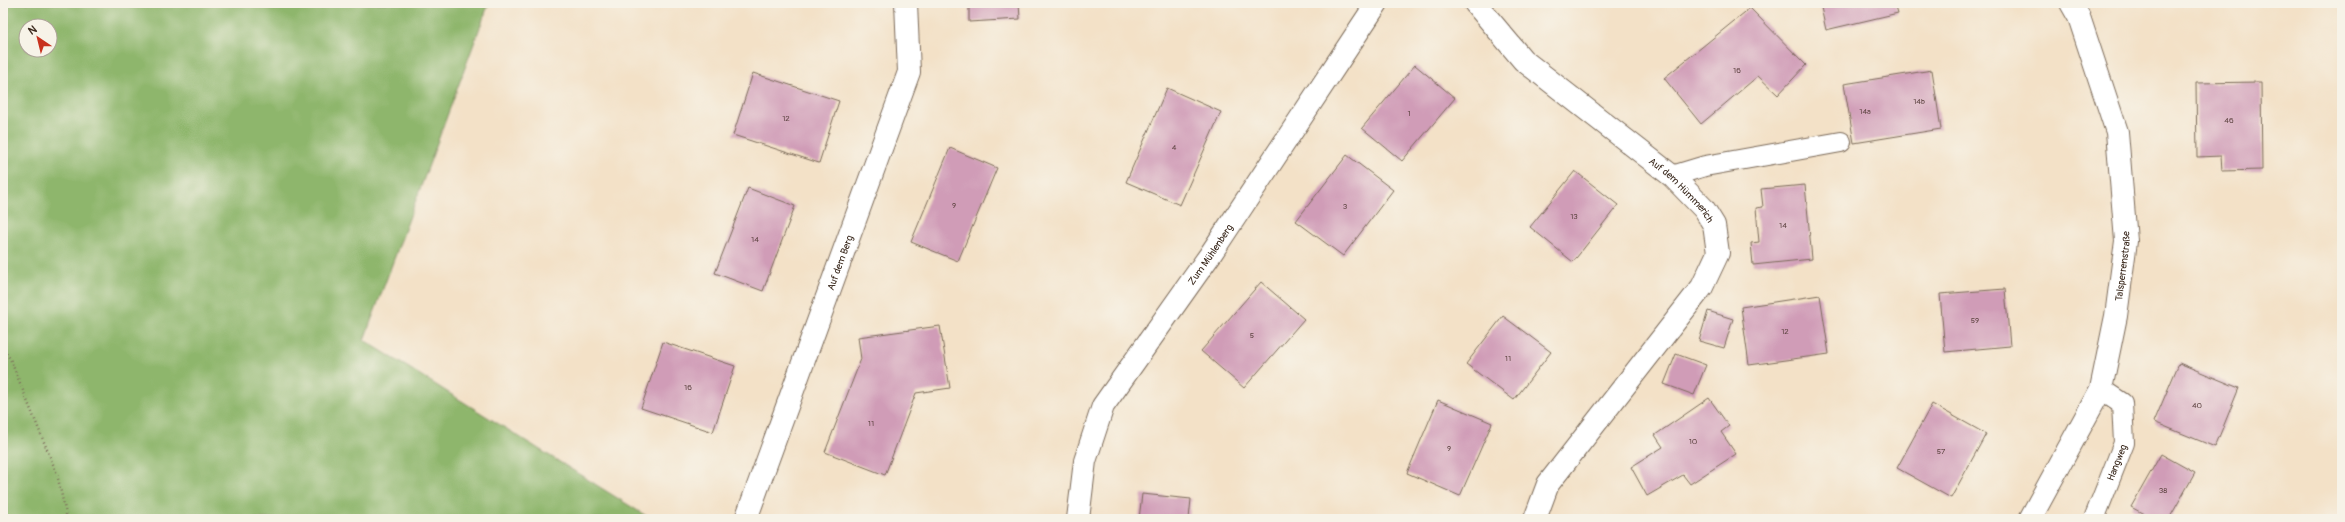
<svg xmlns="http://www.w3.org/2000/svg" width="2345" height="522" viewBox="0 0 2345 522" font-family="Pangolin,sans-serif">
<rect width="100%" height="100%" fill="#f7f3e8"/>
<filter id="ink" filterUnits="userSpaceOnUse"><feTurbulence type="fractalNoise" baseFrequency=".025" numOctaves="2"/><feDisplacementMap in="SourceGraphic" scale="8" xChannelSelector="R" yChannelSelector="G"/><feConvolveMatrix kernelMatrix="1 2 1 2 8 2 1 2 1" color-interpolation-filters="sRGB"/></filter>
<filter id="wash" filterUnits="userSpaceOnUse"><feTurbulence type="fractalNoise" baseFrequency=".012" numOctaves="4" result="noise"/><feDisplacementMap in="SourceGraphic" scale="16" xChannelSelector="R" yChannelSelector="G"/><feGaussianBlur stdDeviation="0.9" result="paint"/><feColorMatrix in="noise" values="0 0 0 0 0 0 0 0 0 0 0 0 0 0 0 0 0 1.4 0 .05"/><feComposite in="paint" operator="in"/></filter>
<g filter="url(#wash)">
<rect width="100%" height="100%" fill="#f3e1c7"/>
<path fill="#8eb66c" stroke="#647045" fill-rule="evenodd" d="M3,3H489L364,340L651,519H3ZM26,26H50V50H26Z"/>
<g id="blocks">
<g fill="#d09cb7">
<polygon points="969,3 1019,3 1020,19 969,22"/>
<polygon points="1820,3 1895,3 1898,13 1826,30"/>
<polygon points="1750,8 1806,65 1778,95 1758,76 1701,124 1664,78"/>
<polygon points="1415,65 1455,98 1402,161 1362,128"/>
<polygon points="1932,70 1941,129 1854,143 1844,84"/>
<polygon points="753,73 839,101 819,163 733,135"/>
<polygon points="2261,82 2262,170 2222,171 2221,156 2197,157 2196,83"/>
<polygon points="1167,88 1221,112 1180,205 1126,182"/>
<polygon points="950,148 997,168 958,261 911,242"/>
<polygon points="1347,155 1393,190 1343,256 1296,221"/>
<polygon points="1575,171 1618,205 1573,262 1530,227"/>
<polygon points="1805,185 1812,259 1753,265 1751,243 1759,242 1756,208 1763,207 1761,189"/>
<polygon points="748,188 795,206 763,291 715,273"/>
<polygon points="1261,282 1304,319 1244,388 1201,351"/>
<polygon points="2005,289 2010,346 1945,352 1940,294"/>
<polygon points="1820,295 1829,354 1749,365 1741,307"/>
<polygon points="1708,311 1733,319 1724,348 1699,341"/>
<polygon points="1503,316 1551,352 1514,400 1466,364"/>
<polygon points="940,326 950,388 916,393 885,475 825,452 861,359 858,337"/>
<polygon points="663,342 735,366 713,432 641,408"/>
<polygon points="1676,354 1706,365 1694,395 1664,384"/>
<polygon points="2179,363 2239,388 2215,447 2154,422"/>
<polygon points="1709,398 1729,426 1721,432 1736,454 1690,484 1683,475 1647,496 1631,467 1663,447 1655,435"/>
<polygon points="1438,400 1492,423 1460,496 1407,473"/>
<polygon points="1932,404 1986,434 1951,498 1897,468"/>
<polygon points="2161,454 2195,473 2169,519 2153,519 2131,507"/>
<polygon points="1142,494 1191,499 1189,519 1139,519"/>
</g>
</g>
</g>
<g filter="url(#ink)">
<use href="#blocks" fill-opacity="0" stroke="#7b6a59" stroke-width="1"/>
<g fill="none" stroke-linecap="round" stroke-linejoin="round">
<g stroke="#7b6a59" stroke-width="22">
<g id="service">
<polyline points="1672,176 1705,166 1841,142"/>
<path id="s1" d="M2094,519L2124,443L2122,403L2101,389"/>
</g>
</g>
<g stroke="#7b6a59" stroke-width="24">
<g id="minor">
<path id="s2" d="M1475,3L1523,60L1672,176L1704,209L1714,225L1718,253L1702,287L1548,484L1535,519"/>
<path id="s3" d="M746,519L909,72L906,3"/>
<path id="s4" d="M1078,519L1085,461L1103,406L1210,255L1377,3"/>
<path id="s5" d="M2030,519L2101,389L2116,316L2126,241L2117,132L2079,17L2071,3"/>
</g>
</g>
<polyline stroke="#7b6a59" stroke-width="2.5" stroke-dasharray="1 3" stroke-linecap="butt" points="3,346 11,361 57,474 67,519"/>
<use href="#service" stroke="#fff" stroke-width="20"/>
<use href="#minor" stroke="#fff" stroke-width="22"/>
</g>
</g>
<g text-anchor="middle" stroke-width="3" stroke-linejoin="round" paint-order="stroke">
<g font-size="8" fill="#604644">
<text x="1737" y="73">16</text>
<text x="1919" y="104">14b</text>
<text x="1865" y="114">14a</text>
<text x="1409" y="116">1</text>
<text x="786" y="121">12</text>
<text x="2229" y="123">46</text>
<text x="1174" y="150">4</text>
<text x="954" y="208">9</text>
<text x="1345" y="209">3</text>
<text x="1574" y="219">13</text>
<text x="1783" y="228">14</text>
<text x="755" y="242">14</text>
<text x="1975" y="323">59</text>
<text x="1785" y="334">12</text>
<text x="1252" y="338">5</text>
<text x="1508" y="361">11</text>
<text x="688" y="390">16</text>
<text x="2197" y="408">40</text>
<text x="871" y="426">11</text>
<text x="1693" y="444">10</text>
<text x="1449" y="451">9</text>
<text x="1941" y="454">57</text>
<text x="2163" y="493">38</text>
</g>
<g font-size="10" fill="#3b2a1e" stroke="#f7f3e8">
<text dy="4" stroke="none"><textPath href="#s2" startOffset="280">Auf dem Hümmerich</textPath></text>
<text dy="4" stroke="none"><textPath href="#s4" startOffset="302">Zum Mühlenberg</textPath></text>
<text dy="4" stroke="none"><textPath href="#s3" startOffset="273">Auf dem Berg</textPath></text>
<text dy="4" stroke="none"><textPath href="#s5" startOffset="273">Talsperrenstraße</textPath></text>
<text dy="4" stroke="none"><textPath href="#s1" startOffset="61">Hangweg</textPath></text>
</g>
</g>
<rect width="2345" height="522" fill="none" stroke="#f7f3e8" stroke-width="16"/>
<g transform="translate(38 38) rotate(325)"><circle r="19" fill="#f7f3e8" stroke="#aca397"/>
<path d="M0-3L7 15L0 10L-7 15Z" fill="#c8321e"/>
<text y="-6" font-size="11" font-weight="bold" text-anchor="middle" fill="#3b2a1e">N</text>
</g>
</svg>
